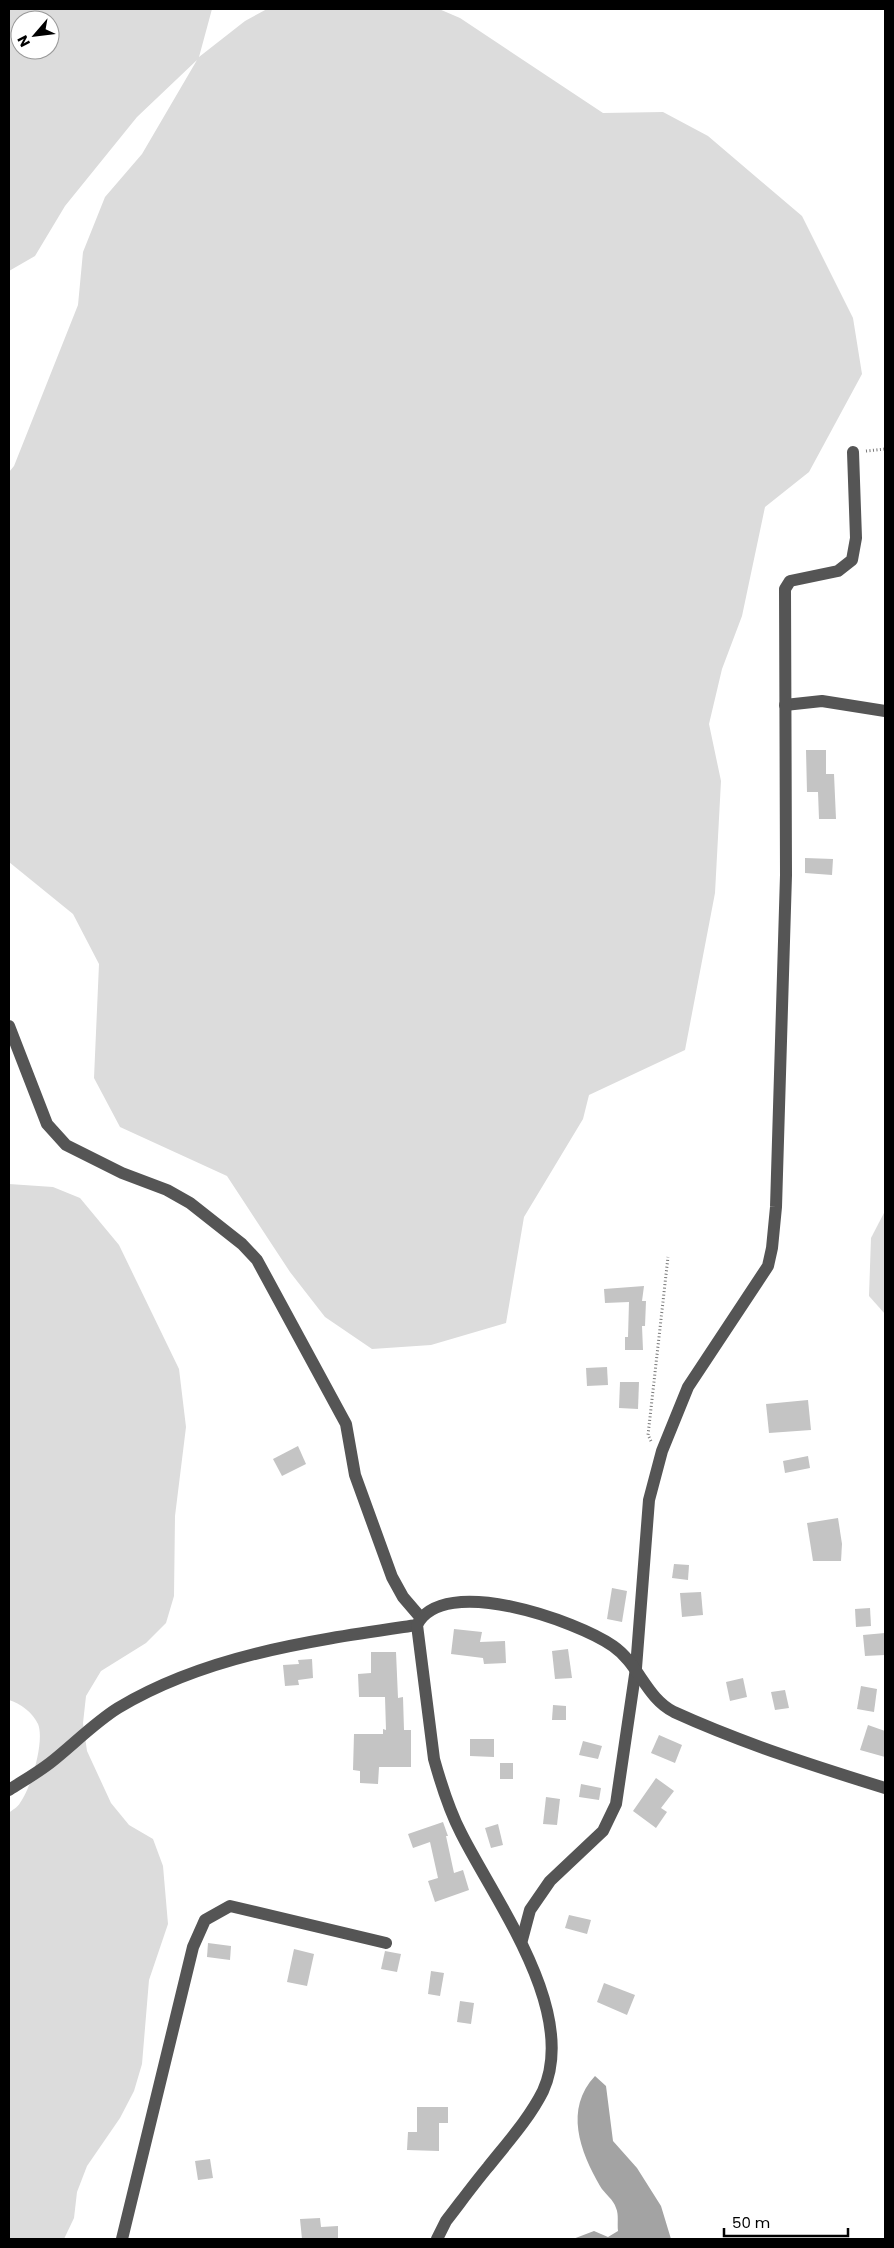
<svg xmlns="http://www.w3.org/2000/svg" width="894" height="2248" viewBox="0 0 894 2248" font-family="Poppins,sans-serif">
<rect width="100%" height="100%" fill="#fff"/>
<g fill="#dcdcdc" fill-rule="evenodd">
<path d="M9,9H212L199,57L245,21L267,9H439L460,18L603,113L663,112L708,136L802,216L853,318L862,374L809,472L765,507L742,616L722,669L709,724L721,781L715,893L685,1050L589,1095L583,1119L524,1217L506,1323L431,1345L372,1349L325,1317L290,1272L227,1176L120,1127L94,1078L99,964L73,914L9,862V472L14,466L78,305L83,252L105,197L142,154L197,60L137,117L65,206L35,256L9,271ZM20,20H50V50H20Z"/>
<path d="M9,1184L53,1187L80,1198L119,1245L179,1369L186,1427L175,1516L174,1596L166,1623L146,1643L101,1671L86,1696L83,1723L87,1751L111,1803L129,1825L153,1839L163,1866L168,1924L149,1980L142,2064L134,2091L120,2118L87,2166L77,2192L74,2218L64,2239H9V1813C12,1810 18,1807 20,1803C31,1788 45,1741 38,1724C33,1713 20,1703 9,1700Z"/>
<polygon points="885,1211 885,1314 869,1296 871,1238"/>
</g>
<path fill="#a3a3a3" d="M595,2076L606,2086L613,2141L637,2168L661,2206L671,2239H573L594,2231L608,2237L618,2231C617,2224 619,2214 616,2208C614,2200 604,2193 600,2186C580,2151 564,2109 595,2076Z"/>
<g fill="#c4c4c4">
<polygon points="806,750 826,750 826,774 834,774 836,819 819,819 818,792 807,792"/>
<polygon points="805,858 833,859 832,875 805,873"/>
<polygon points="644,1286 642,1301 646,1301 645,1326 642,1326 643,1350 625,1350 625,1337 628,1337 629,1302 605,1303 604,1289"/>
<polygon points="607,1367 608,1385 587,1386 586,1368"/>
<polygon points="620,1382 639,1382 638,1409 619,1408"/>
<polygon points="808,1400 811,1430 769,1433 766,1404"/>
<polygon points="298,1446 306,1464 282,1476 273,1459"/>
<polygon points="808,1456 810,1468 785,1473 783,1461"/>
<polygon points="838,1518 842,1544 841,1561 813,1561 807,1523"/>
<polygon points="674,1564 689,1565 688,1580 672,1578"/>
<polygon points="612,1588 627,1591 622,1622 607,1619"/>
<polygon points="701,1592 703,1615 682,1617 680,1593"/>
<polygon points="870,1608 871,1626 856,1627 855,1609"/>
<polygon points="454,1629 482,1632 480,1642 505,1641 506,1663 484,1664 483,1658 451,1654"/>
<polygon points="885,1633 885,1655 865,1656 863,1635"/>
<polygon points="568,1649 572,1678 555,1679 552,1651"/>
<polygon points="371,1652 396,1652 398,1698 403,1697 404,1730 411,1730 411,1767 379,1767 378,1784 360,1783 360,1771 353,1770 354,1734 383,1734 383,1729 386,1730 385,1697 359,1697 358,1674 371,1673"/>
<polygon points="312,1659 313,1678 298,1680 299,1685 285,1686 283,1665 299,1664 298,1660"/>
<polygon points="743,1678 747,1697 730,1701 726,1682"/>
<polygon points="861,1686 877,1689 874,1712 857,1709"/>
<polygon points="785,1690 789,1708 775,1710 771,1692"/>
<polygon points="553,1705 566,1706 566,1720 552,1720"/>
<polygon points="868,1725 885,1731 885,1757 860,1750"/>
<polygon points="659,1735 682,1745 675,1763 651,1753"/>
<polygon points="470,1739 494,1739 494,1757 470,1756"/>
<polygon points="583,1741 602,1746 598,1759 579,1755"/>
<rect x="500" y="1763" width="13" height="16"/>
<polygon points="656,1778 674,1791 661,1808 667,1812 656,1828 633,1811"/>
<polygon points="581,1784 601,1788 599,1800 579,1797"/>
<polygon points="546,1797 560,1799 557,1825 543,1824"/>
<polygon points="443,1822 448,1836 446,1836 454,1873 463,1870 469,1890 435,1902 428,1881 438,1878 430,1842 413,1848 408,1834"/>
<polygon points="498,1824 503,1845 491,1848 485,1828"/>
<polygon points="569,1915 591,1920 587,1934 565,1928"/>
<polygon points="208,1943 231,1946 230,1960 207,1957"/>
<polygon points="294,1949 314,1954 307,1986 287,1982"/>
<polygon points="385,1951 401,1954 397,1972 381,1969"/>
<polygon points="431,1971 444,1973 440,1996 428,1994"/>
<polygon points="604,1983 635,1995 627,2015 597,2002"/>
<polygon points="460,2001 474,2003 471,2024 457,2022"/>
<polygon points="417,2107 448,2107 448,2123 439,2123 439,2151 407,2150 408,2132 417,2132"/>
<polygon points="210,2159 213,2178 198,2180 195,2161"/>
<polygon points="320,2218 321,2227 338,2226 338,2239 302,2239 300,2219"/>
</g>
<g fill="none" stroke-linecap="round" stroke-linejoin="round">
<g stroke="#777" stroke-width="3" stroke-dasharray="1 2.5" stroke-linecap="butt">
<polyline points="866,451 885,449"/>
<polyline points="651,1441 648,1435 668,1257"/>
</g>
<g stroke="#555" stroke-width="12">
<polyline points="785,705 822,701 885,711"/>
<polyline points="9,1026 47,1124 66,1145 122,1173 167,1190 190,1203 242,1244 257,1260 346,1424 355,1475 392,1577 403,1597 421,1618"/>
<path d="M9,1790C23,1781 37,1773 50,1763C73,1745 94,1723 118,1708C208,1654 316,1640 417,1625"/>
<polyline points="522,1940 530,1910 550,1881 603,1831 616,1804 636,1668 649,1500 662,1451 688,1387 768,1266 772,1248 776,1207 786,875 785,589 790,581 838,571 852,560 856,538 853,452"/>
<polyline points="122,2239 193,1947 205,1920 230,1906 386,1943"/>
<path d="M437,2239L446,2221C460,2203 473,2185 488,2167C507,2143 529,2119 543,2091C579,2012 495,1901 461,1833C449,1810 441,1784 434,1759L417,1625C443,1573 577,1621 613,1646C639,1664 646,1698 674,1712C742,1743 814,1766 885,1788"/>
</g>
</g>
<rect width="894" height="2248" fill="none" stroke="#000000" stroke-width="20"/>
<g transform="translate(35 35) rotate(242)"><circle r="24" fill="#ffffff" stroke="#999999"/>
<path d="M0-4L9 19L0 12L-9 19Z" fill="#000000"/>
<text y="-8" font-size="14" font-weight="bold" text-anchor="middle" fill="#000000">N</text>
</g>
<path d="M724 2228v8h124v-8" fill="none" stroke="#000000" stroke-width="2.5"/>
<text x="732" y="2228" font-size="15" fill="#000000" stroke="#ffffff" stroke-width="4" paint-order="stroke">50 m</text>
</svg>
